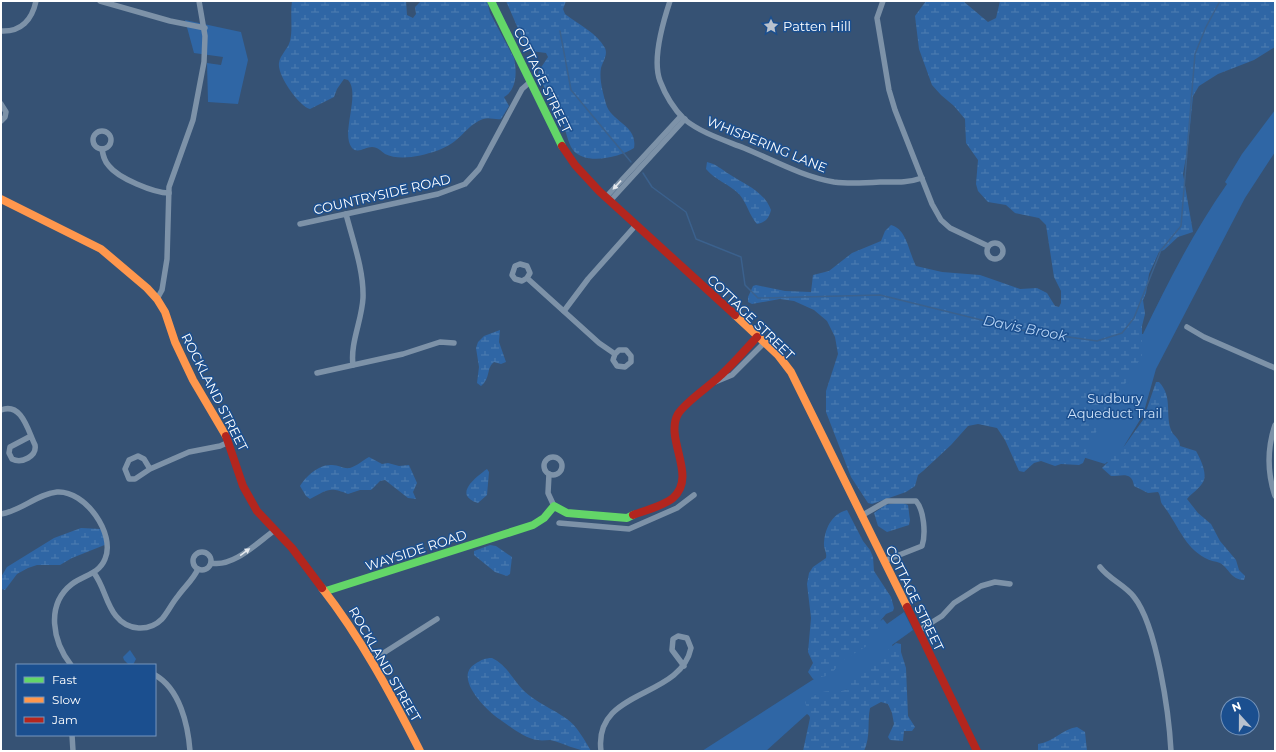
<svg xmlns="http://www.w3.org/2000/svg" width="1276" height="752" viewBox="0 0 1276 752" font-family="Montserrat,sans-serif">
<defs>
<pattern id="wetland-marsh" width="20" height="14" patternUnits="userSpaceOnUse"><rect width="20" height="14" fill="#2f66a5"/><path d="M1 5h8M5 5V1M11 12h8M15 12V8" fill="none" stroke="#4e7db2"/></pattern>
</defs>
<rect width="100%" height="100%" fill="#365274"/>
<g fill="#2f66a5">
<polygon points="185,20 241,32 248,60 238,104 208,102 207,63 221,65 223,57 194,53"/>
<path d="M1275,110V152L1245,198L1156,369L1143,415L1113,464L1107,462L1105,464L1076,455L1135,334H1143C1168,282 1194,231 1227,184L1225,182L1242,154Z"/>
<polygon points="904,612 913,630 892,645 896,651 811,717 807,714 766,751 702,751 814,679 811,674 883,619 887,624"/>
<polygon points="130,650 136,659 133,665 129,665 124,660 123,657"/>
</g>
<g fill="url(#wetland-marsh)">
<path d="M292,1H406L407,15L413,18L416,14L415,7L421,1H487L490,13L514,58C517,71 517,90 504,97L509,106L501,119C496,120 489,117 483,119C470,124 465,133 455,141C450,145 442,149 436,151C422,156 399,161 385,154C381,151 378,147 372,147C365,147 358,154 352,148C340,134 361,94 348,80L344,79L337,89L334,97L310,109C299,106 277,75 279,63C280,55 288,49 290,41C293,29 290,14 292,1Z"/>
<path d="M506,1H566L563,9L565,14C578,24 597,33 605,48C608,55 603,61 601,68C599,79 603,93 606,104C611,122 638,125 634,148C620,157 586,166 573,150C567,142 566,128 561,119C554,103 543,89 538,72L548,57L546,53L531,51L526,47Z"/>
<path d="M926,1H963L988,22L996,18L1000,1H1275V47L1254,60L1218,74L1199,86L1193,96L1188,146L1183,174L1193,232L1178,237L1164,250L1159,252L1149,274L1146,293L1143,300L1145,314L1142,326V356L1096,432L1083,463L1079,465L1061,464L1055,466L1041,461L1034,463L1024,472L1019,471L1005,440L997,428L978,424L968,426L951,445L923,471L918,475L915,486L906,492L872,504L868,503L851,477L826,412V391L838,354L835,337L827,321L814,310L794,301L780,299L752,304L748,302V297L753,286L756,285L785,291L811,292L813,275L829,271L852,253L881,241L885,231L891,225C907,229 909,253 916,266L942,272L980,275L1020,289L1037,288L1047,293L1055,306L1059,307L1061,303V291L1054,277L1046,225L1039,218L1015,213L1006,205L988,202L978,191L976,184L978,160L966,143L965,119L954,106L941,95L932,85L919,49L915,16Z"/>
<path d="M707,162C716,164 721,169 729,174C744,184 764,191 771,210C769,218 766,222 757,224C749,215 747,203 739,194C729,184 715,180 706,169Z"/>
<path d="M500,330L499,342L506,362L501,364L494,362C486,368 491,378 481,386L477,383L479,367L476,348L478,342L484,336Z"/>
<path d="M1156,382H1159C1173,397 1165,413 1171,430C1173,436 1180,438 1180,446L1196,451C1200,458 1208,474 1203,482C1200,488 1191,494 1187,499L1198,513L1211,524L1220,541L1236,560L1239,570L1245,576L1244,580C1231,580 1229,568 1220,563C1215,561 1210,561 1205,558C1183,546 1177,522 1162,504C1160,501 1161,496 1158,492L1148,493L1134,486C1132,471 1122,476 1111,476L1102,468L1125,445L1143,420Z"/>
<path d="M369,457L382,464L388,463L399,466L409,465L417,483L413,492L416,499L408,498L385,480L380,481L371,490H360L348,494C329,486 327,490 310,499L306,496L300,486C306,476 319,464 332,465C339,465 343,469 350,468C357,466 363,460 369,457Z"/>
<path d="M487,469L489,472L487,495L478,503C452,495 476,477 487,469Z"/>
<polygon points="901,502 908,505 910,520 909,525 887,532 878,526 874,513 885,505"/>
<path d="M847,510L863,541L870,550L873,557L874,571L891,597L894,608L893,611L886,614L881,620L875,636L867,646L843,660L830,675L813,679L808,672L813,663L808,652L811,618L807,584L809,573L813,567L826,558C827,554 825,551 824,546C824,530 831,514 847,510Z"/>
<polygon points="81,528 101,529 107,544 72,558 60,565 37,565 28,568 17,574 5,590 1,589 1,577 7,567 54,538"/>
<polygon points="490,545 496,546 512,557 510,574 507,576 495,572 474,555 474,551"/>
<path d="M896,643L901,644V652L906,668L908,716L915,727L912,731H904L903,741L890,740L888,737L894,724L892,713L888,704L881,702L870,708C867,723 871,736 864,751H803L810,718L805,702C811,697 821,691 829,691C836,691 839,692 846,690L851,675L863,672Z"/>
<path d="M492,658C507,665 513,680 524,691C537,703 553,709 567,719C577,726 585,741 591,751C576,751 564,743 550,740C546,740 542,741 538,740C526,739 512,728 502,721C489,713 452,678 475,664C481,660 485,658 492,658Z"/>
<path d="M1077,727L1085,732L1087,751H1038V744C1054,742 1062,729 1077,727Z"/>
</g>
<g fill="none" stroke-linecap="round" stroke-linejoin="round">
<g stroke="#3b618d" stroke-width="1.5">
<polyline points="560,31 571,90 631,162"/>
<polyline points="643,173 652,187 686,212 696,239 741,257 745,285 758,298 880,295 1026,331 1097,341 1122,333 1134,318 1161,250 1181,226 1195,54 1206,27 1220,1"/>
</g>
<g stroke="#7d92a8" stroke-width="5.5">
<polyline points="100,1 170,21 205,28"/>
<path d="M670,1C663,22 652,60 660,81C665,94 674,109 684,119C701,133 724,140 744,148C773,160 803,177 834,182C849,184 865,183 880,182C894,182 908,183 922,178"/>
<polyline points="883,1 877,18 889,90 895,110 932,204 941,220 950,228 988,246"/>
<path d="M1,31C21,32 32,20 36,1"/>
<polyline points="1,104 6,112 5,117 1,121"/>
<circle cx="102" cy="140" r="9"/>
<path d="M102,149C103,155 104,161 109,166C118,178 154,193 169,193"/>
<polyline points="606,197 681,116"/>
<polyline points="610,201 685,119"/>
<path d="M346,214C353,241 364,271 363,298C362,320 350,343 353,365"/>
<polyline points="300,224 438,194 465,184 479,169 522,89 530,82"/>
<circle cx="995" cy="251" r="8"/>
<polyline points="527,278 522,281 515,279 512,275 515,266 520,264 527,266 530,273 527,278 599,343 615,354 613,360 617,366 625,367 631,362 631,356 626,350 619,350 615,354"/>
<polyline points="157,299 162,290 167,259 169,187 193,120 204,62 205,36 199,1"/>
<polyline points="564,311 588,279 636,225"/>
<polyline points="1187,327 1204,337 1275,368"/>
<polyline points="317,373 403,354 440,342 454,343"/>
<polyline points="715,382 732,375 764,343"/>
<path d="M1,410C22,402 28,431 35,445C37,456 22,464 12,459L9,453L10,447L31,436"/>
<path d="M1275,425C1267,449 1267,472 1275,496"/>
<circle cx="553" cy="466" r="9"/>
<polyline points="150,469 144,459 138,456 129,460 125,469 129,479 135,479 150,469 189,452 220,446 229,442"/>
<polyline points="549,474 548,493 554,506"/>
<path d="M1,514C21,511 37,494 57,492C85,490 116,534 105,559C99,574 84,575 72,584C45,605 53,642 71,665"/>
<path d="M861,516L887,501H916C924,510 926,534 922,546L884,561"/>
<polyline points="559,523 629,529 677,508 694,495"/>
<circle cx="202" cy="561" r="9"/>
<path d="M211,563C233,568 258,542 275,530"/>
<path d="M1100,567C1110,580 1125,585 1134,597C1157,626 1169,714 1171,751"/>
<path d="M94,573C104,586 106,604 116,616C128,631 149,632 162,619C168,612 172,603 178,596C185,586 193,580 198,569"/>
<polyline points="918,631 942,616 954,603 981,586 995,582 1010,584"/>
<polyline points="371,661 437,619"/>
<path d="M155,675C180,689 188,725 190,751"/>
<polyline points="72,735 73,751"/>
<path d="M601,751C593,688 680,700 691,648L687,638L678,636L673,639L672,650L684,666"/>
</g>
<g stroke="#63d668" stroke-width="8">
<polyline points="491,1 562,146"/>
<polyline points="326,591 533,525 544,518 554,506 567,513 627,518 633,515"/>
</g>
<g stroke="#ff974d" stroke-width="8">
<polyline points="1,199 101,249 147,288 157,299 165,312 175,342 193,380 226,436"/>
<polyline points="735,315 778,355 791,372 907,607"/>
<path d="M322,588C361,638 391,694 420,751"/>
</g>
<g stroke="#b3261e" stroke-width="8">
<polyline points="562,146 575,165 599,191 735,315"/>
<polyline points="226,436 243,486 257,511 292,548 322,588"/>
<path d="M633,515C644,511 665,505 673,498C698,476 664,439 678,414C685,402 711,385 721,375C734,363 745,350 757,337"/>
<polyline points="907,607 977,751"/>
</g>
</g>
<defs><path id="oneway-solid" d="M-6-.8H1V-3.2L6.5 0L1 3.2V.8H-6Z"/></defs>
<g fill="#e5e9ee">
<use href="#oneway-solid" transform="translate(617 185) rotate(133)"/>
<use href="#oneway-solid" transform="translate(245 552) rotate(-36)"/>
</g>
<defs>
<g id="sight-bare" transform="scale(1.2)"><path d="M0-6L1.8-2.2L6-1.7L2.9 1.2L3.7 5.4L0 3.3L-3.7 5.4L-2.9 1.2L-6-1.7L-1.8-2.2Z" fill="#b9c2ce" stroke="#1b4f8f" stroke-width="2.5" paint-order="stroke"/></g>
</defs>
<g fill-rule="evenodd">
<use href="#sight-bare" x="771" y="26"/>
</g>
<g text-anchor="middle" stroke-width="3" stroke-linejoin="round" paint-order="stroke">
<g font-size="13" fill="#fff" stroke="#1b4f8f" text-anchor="start">
<text x="783" y="31">Patten Hill</text>
</g>
<g font-size="13" fill="#fff" stroke="#1b4f8f">
<text transform="translate(543 80) rotate(64)" y="5">COTTAGE STREET</text>
<text transform="translate(767 144) rotate(22)" y="5">WHISPERING LANE</text>
<text transform="translate(382 194) rotate(-13)" y="5">COUNTRYSIDE ROAD</text>
<text transform="translate(751 317) rotate(44)" y="5">COTTAGE STREET</text>
<text transform="translate(215 392) rotate(63)" y="5">ROCKLAND STREET</text>
<text transform="translate(416 550) rotate(-18)" y="5">WAYSIDE ROAD</text>
<text transform="translate(915 598) rotate(64)" y="5">COTTAGE STREET</text>
<text transform="translate(385 664) rotate(60)" y="5">ROCKLAND STREET</text>
</g>
<g font-size="13" fill="#cfe3fa" stroke="#1b4f8f">
<text x="1115" y="403">Sudbury<tspan x="1115" dy="15">Aqueduct Trail</tspan></text>
</g>
<g font-size="14" font-style="italic" fill="#b5d3f5" stroke="#1b4f8f">
<text transform="translate(1025 328) rotate(11)" y="5">Davis Brook</text>
</g>
</g>
<rect width="1276" height="752" fill="none" stroke="#ffffff" stroke-width="4"/>
<rect x="16" y="664" width="140" height="72" fill="#1b4f8f" stroke="#7695bc"/>
<rect x="24" y="677" width="20" height="6" fill="#63d668" stroke="#7695bc"/>
<text x="52" y="684" font-size="12" fill="#ffffff">Fast</text>
<rect x="24" y="697" width="20" height="6" fill="#ff974d" stroke="#7695bc"/>
<text x="52" y="704" font-size="12" fill="#ffffff">Slow</text>
<rect x="24" y="717" width="20" height="6" fill="#b3261e" stroke="#7695bc"/>
<text x="52" y="724" font-size="12" fill="#ffffff">Jam</text>
<g transform="translate(1240 716) rotate(339)"><circle r="19" fill="#1b4f8f" stroke="#7695bc"/>
<path d="M0-3L7 15L0 10L-7 15Z" fill="#b9c2ce"/>
<text y="-6" font-size="11" font-weight="bold" text-anchor="middle" fill="#ffffff">N</text>
</g>
</svg>
